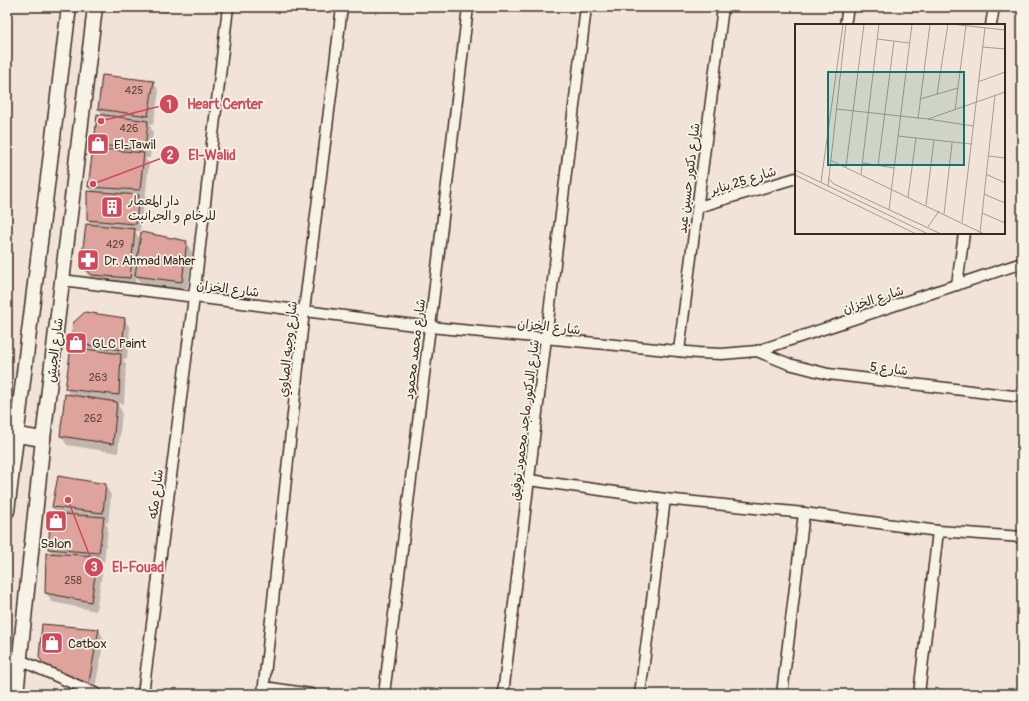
<svg xmlns="http://www.w3.org/2000/svg" width="1029" height="701" viewBox="0 0 1029 701" font-family="Pangolin,'Playpen Sans Arabic',sans-serif">
<rect width="100%" height="100%" fill="#f2e3d9"/>
<filter id="ink" filterUnits="userSpaceOnUse"><feTurbulence type="fractalNoise" baseFrequency=".025" numOctaves="2"/><feDisplacementMap in="SourceGraphic" scale="8" xChannelSelector="R" yChannelSelector="G"/><feConvolveMatrix kernelMatrix="1 2 1 2 8 2 1 2 1" color-interpolation-filters="sRGB"/></filter>
<g filter="url(#ink)">
<g fill="#0003">
<polygon points="132,7 168,7 167,13"/>
<polygon points="154,82 159,92 153,125 149,124 153,132 150,158 145,158 149,164 145,200 141,199 143,203 140,231 135,231 141,241 186,242 192,252 187,292 142,286 136,276 135,288 98,284 87,274 82,264 91,226 88,220 93,193 89,187 98,150 95,145 103,116 99,109"/>
<polygon points="125,319 130,329 127,359 123,359 126,365 124,404 117,403 122,412 118,453 67,445 61,436 70,396 66,388 75,349 72,343 74,324"/>
<polygon points="59,477 105,485 111,495 108,523 105,522 108,528 104,562 100,562 103,567 96,611 52,602 46,593 52,554 49,549 57,514 53,507"/>
<polygon points="99,630 104,639 94,694 88,694 56,682 46,667"/>
</g>
<g fill="#dda39c" stroke="#3b2a1e">
<polygon points="102,75 154,81 148,116 98,109"/>
<polygon points="97,114 148,121 145,149 94,145"/>
<polygon points="93,148 144,153 140,190 88,187"/>
<polygon points="87,191 139,195 136,224 87,220"/>
<polygon points="86,224 135,229 130,278 92,275 81,264"/>
<polygon points="141,232 187,241 182,282 135,276"/>
<polygon points="85,312 125,318 122,350 71,343 73,323"/>
<polygon points="71,347 121,354 119,395 65,389"/>
<polygon points="65,394 117,402 113,444 60,436"/>
<polygon points="58,476 106,484 103,513 52,507"/>
<polygon points="51,513 104,517 99,553 48,549"/>
<polygon points="46,553 98,556 91,602 45,593"/>
<polygon points="42,624 99,629 88,687 50,673 39,657"/>
</g>
<g fill="none" stroke-linecap="round" stroke-linejoin="round">
<g stroke="#3b2a1e" stroke-width="13">
<g id="street">
<polyline points="845,25 848,7"/>
<polyline points="991,25 994,7"/>
<polyline points="698,207 796,178"/>
<polyline points="62,280 430,327 698,353 722,354 757,351 1022,263"/>
<polyline points="957,285 964,233"/>
<polyline points="679,351 723,7"/>
<polyline points="757,351 789,364 828,374 1022,397"/>
<polyline points="529,480 665,499 804,513 938,531 1022,537"/>
<polyline points="20,660 97,694"/>
<polyline points="264,687 311,694"/>
<polyline points="143,694 194,297 228,7"/>
<polyline points="263,694 304,311 342,7"/>
<polyline points="384,694 430,327 468,7"/>
<polyline points="503,694 586,7"/>
<polyline points="640,694 665,499"/>
<polyline points="782,694 804,513"/>
<polyline points="919,694 938,531"/>
</g>
</g>
<g stroke="#3b2a1e" stroke-width="17">
<g id="secondary">
<polyline points="17,435 43,439"/>
<polyline points="7,511 69,7"/>
<polyline points="16,694 43,439 95,7"/>
</g>
</g>
<use href="#street" stroke="#f7f3e8" stroke-width="10"/>
<use href="#secondary" stroke="#f7f3e8" stroke-width="14"/>
</g>
</g>
<defs>
<g id="shop-square" transform="scale(1.15)"><rect x="-9" y="-9" width="18" height="18" rx="4" fill="#d1495b" stroke="#f7f3e8"/><path d="M-5-2.5h2.3a2.7 3.5 0 0 1 5.4 0H5L5.5 6h-11ZM-1.5-2.5h3a1.5 2.3 0 0 0-3 0Z" fill="#fff"/></g>
<g id="building-square" transform="scale(1.15)"><rect x="-9" y="-9" width="18" height="18" rx="4" fill="#d1495b" stroke="#f7f3e8"/><path d="M-4-6H4V6H1V3H-1V6H-4ZM-2.5-4.3h1.7v1.8h-1.7ZM.8-4.3h1.7v1.8H.8ZM-2.5-1h1.7V.8h-1.7ZM.8-1h1.7V.8H.8Z" fill="#fff"/></g>
<g id="pharmacy-square" transform="scale(1.15)"><rect x="-9" y="-9" width="18" height="18" rx="4" fill="#d1495b" stroke="#f7f3e8"/><path d="M-2-6h4v4h4v4h-4v4h-4v-4h-4v-4h4Z" fill="#fff"/></g>
</defs>
<g fill-rule="evenodd">
<use href="#shop-square" x="98" y="144"/>
<use href="#building-square" x="112" y="207"/>
<use href="#pharmacy-square" x="88" y="260"/>
<use href="#shop-square" x="76" y="343"/>
<use href="#shop-square" x="56" y="521"/>
<use href="#shop-square" x="52" y="643"/>
</g>
<g text-anchor="middle" stroke-width="3.5" stroke-linejoin="round" paint-order="stroke">
<g font-size="11" fill="#64483e">
<text x="134" y="94">425</text>
<text x="129" y="132">426</text>
<text x="115" y="248">429</text>
<text x="98" y="381">263</text>
<text x="93" y="422">262</text>
<text x="73" y="584">258</text>
</g>
<g font-size="13" fill="#3b2a1e" stroke="#f7f3e8" text-anchor="start">
<text x="114" y="149">El-Tawil</text>
<text x="128" y="205">دار المعمار<tspan x="128" dy="15">للرخام و الجرانبت</tspan></text>
<text x="104" y="265">Dr. Ahmad Maher</text>
<text x="92" y="348">GLC Paint</text>
<text x="56" y="548" text-anchor="middle">Salon</text>
<text x="68" y="648">Catbox</text>
</g>
<g font-size="13" fill="#3b2a1e" stroke="#f7f3e8">
<text transform="translate(688 178) rotate(-83)" y="5">شارع دكتور حسين عيد</text>
<text transform="translate(743 180) rotate(-17)" y="5">شارع 25 يناير</text>
<text transform="translate(228 288) rotate(7)" y="5">شارع الخزان</text>
<text transform="translate(873 299) rotate(-18)" y="5">شارع الخزان</text>
<text transform="translate(549 326) rotate(6)" y="5">شارع الخزان</text>
<text transform="translate(287 349) rotate(-84)" y="5">شارع وجيه الصاوي</text>
<text transform="translate(414 349) rotate(-83)" y="5">شارع محمد محمود</text>
<text transform="translate(54 350) rotate(-83)" y="5">شارع الجيش</text>
<text transform="translate(889 368) rotate(7)" y="5">شارع 5</text>
<text transform="translate(524 420) rotate(-83)" y="5">شارع الدكتور ماجد محمود توفيق</text>
<text transform="translate(155 494) rotate(-83)" y="5">شارع مكه</text>
</g>
</g>
<g transform="translate(795 24)">
<rect width="210" height="210" fill="#f2e3d9"/>
<path fill="none" stroke="#a9998e" stroke-width="1" d="M156,0L210,6M82,15L114,19M188,23L210,25M183,58L210,48M142,70L153,0M125,75L163,64M41,85L133,95L210,68M160,86L171,2M123,95L135,0M133,95L178,102M103,112L176,120M193,132L210,134M35,136L189,210M68,139L99,144M83,142L99,17M51,143L69,0M0,146L133,210M66,150L84,0M191,150L210,159M0,151L121,210M33,154L39,160L146,210M26,158L48,0M33,162L51,0M189,170L210,179M113,173L121,114M131,181L139,116M94,186L117,0M187,189L210,199M149,190L157,119M167,198L190,4M133,203L144,187M185,209L200,71"/>
<path fill="#0f766e" fill-opacity="0.15" stroke="#0f766e" stroke-width="2" d="M33,48H169V141H33Z"/>
<rect width="210" height="210" fill="none" stroke="#3b2a1e" stroke-width="2"/>
</g>
<path fill="none" stroke="#d1495b" stroke-width="1.5" d="M101 121L169 104M93 184L170 155M68 500L94 567"/>
<g fill="#d1495b" stroke="#f7f3e8" stroke-width="1.5">
<circle cx="101" cy="121" r="4"/>
<circle cx="93" cy="184" r="4"/>
<circle cx="68" cy="500" r="4"/>
<circle cx="169" cy="104" r="10"/>
<circle cx="170" cy="155" r="10"/>
<circle cx="94" cy="567" r="10"/>
</g>
<g font-size="12" text-anchor="middle" font-weight="bold" fill="#fff">
<text x="169" y="109">1</text>
<text x="170" y="159">2</text>
<text x="94" y="571">3</text>
</g>
<g font-size="14" text-anchor="middle" font-weight="bold" fill="#d1495b" stroke="#f7f3e8" stroke-width="3.5" stroke-linejoin="round" paint-order="stroke">
<text x="225" y="109">Heart Center</text>
<text x="212" y="160">El-Walid</text>
<text x="138" y="572">El-Fouad</text>
</g>
<rect width="1029" height="701" fill="none" stroke="#f7f3e8" stroke-width="24"/>
<rect x="12" y="12" width="1005" height="677" fill="none" stroke="#3b2a1e" stroke-width="1.5" filter="url(#ink)"/>
</svg>
